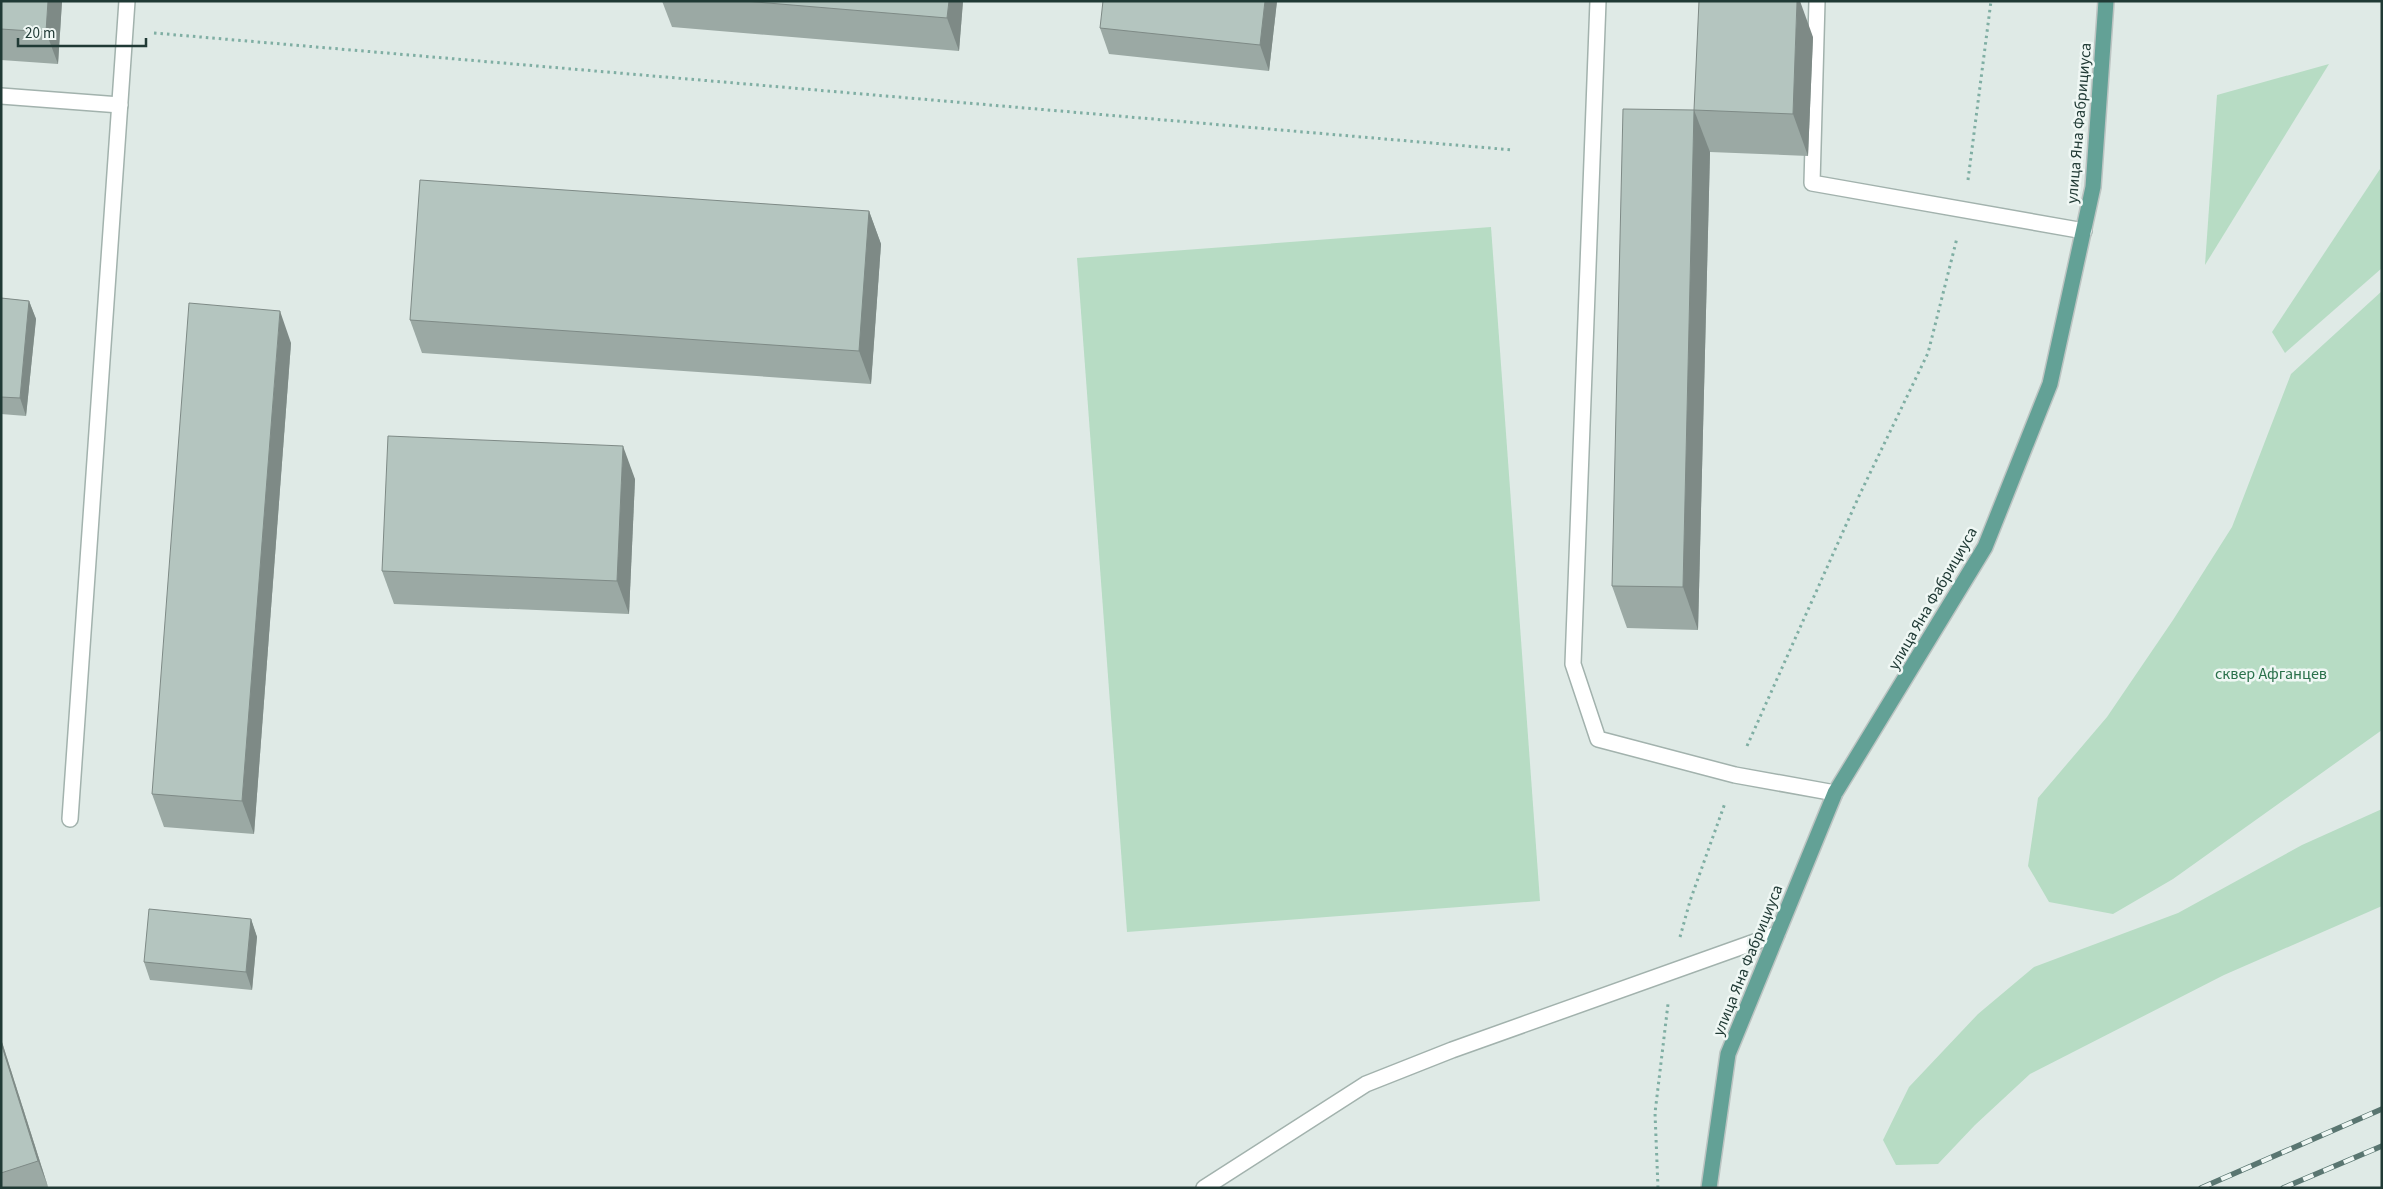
<svg xmlns="http://www.w3.org/2000/svg" width="2383" height="1189" viewBox="0 0 2383 1189" font-family="'Source Sans 3',sans-serif">
<rect width="100%" height="100%" fill="#dfeae6"/>
<g fill="#b7dcc4">
<polygon points="2329,64 2205,265 2217,95"/>
<polygon points="2380,169 2382,268 2285,353 2272,332"/>
<polygon points="1491,227 1540,901 1127,932 1077,258"/>
<polygon points="2382,291 2382,730 2173,879 2113,914 2049,902 2028,866 2038,798 2107,717 2173,620 2232,527 2291,374"/>
<polygon points="2382,809 2382,906 2224,975 2030,1074 1975,1125 1938,1164 1896,1165 1883,1140 1909,1087 1978,1014 2034,967 2178,913 2302,845"/>
</g>
<g fill="none" stroke-linecap="round" stroke-linejoin="round">
<g stroke="#a2b2ad" stroke-width="18">
<g id="minor">
<polyline points="1598,1 1573,664 1598,739 1735,775 1835,793"/>
<polyline points="1817,1 1812,183 2084,231"/>
<polyline points="1,96 120,105"/>
<polyline points="70,819 127,1"/>
<polyline points="1204,1188 1366,1084 1452,1050 1777,934"/>
</g>
</g>
<g stroke="#bcc4c2" stroke-width="18">
<polyline id="major" points="1709,1188 1728,1054 1835,793 1985,547 2050,384 2093,187 2106,1"/>
</g>
<g stroke="#7faea3" stroke-width="3" stroke-dasharray="2.5 4" stroke-linecap="butt">
<polyline points="154,33 1513,150"/>
<polyline points="1968,180 1991,1"/>
<polyline points="1747,746 1859,496 1928,353 1957,238"/>
<polyline points="1680,937 1690,901 1725,803"/>
<polyline points="1658,1188 1655,1113 1668,1004"/>
</g>
<use href="#minor" stroke="#fff" stroke-width="15"/>
<use href="#major" stroke="#63a196" stroke-width="15"/>
<g stroke="#5a7671" stroke-width="5.5">
<g id="rail">
<polyline points="2201,1188 2382,1109"/>
<polyline points="2283,1188 2382,1146"/>
</g>
</g>
<use href="#rail" stroke="#eff7f4" stroke-width="4" stroke-dasharray="11" stroke-linecap="butt"/>
</g>
<g fill="#9ba9a4">
<polygon points="1,1 62,1 58,64 1,60"/>
<polygon points="662,1 963,1 959,51 672,27"/>
<polygon points="1277,1 1269,71 1109,54 1100,28"/>
<polygon points="1813,37 1808,156 1710,152 1698,630 1627,628 1612,586 1694,110"/>
<polygon points="869,211 881,244 871,384 422,353 410,320"/>
<polygon points="1,298 29,301 36,319 26,416 1,414"/>
<polygon points="291,343 254,834 164,827 152,794"/>
<polygon points="635,479 629,614 394,604 382,571"/>
<polygon points="251,919 257,937 252,990 150,980 144,962"/>
<polygon points="1,1039 48,1187 46,1188 1,1188"/>
</g>
<g fill="#7e8a86">
<polygon points="48,1 62,1 58,64 46,32"/>
<polygon points="949,1 963,1 959,51 947,18"/>
<polygon points="1265,1 1277,1 1269,71 1260,45"/>
<polygon points="1797,1 1800,1 1813,37 1808,156 1793,114"/>
<polygon points="1694,110 1710,152 1698,630 1683,587"/>
<polygon points="869,211 881,244 871,384 859,351"/>
<polygon points="29,301 36,319 26,416 20,398"/>
<polygon points="280,311 291,343 254,834 242,801"/>
<polygon points="623,446 635,479 629,614 617,581"/>
<polygon points="251,919 257,937 252,990 246,972"/>
<polygon points="1,1039 48,1187 38,1161 1,1043"/>
</g>
<g fill="#b4c5bf" stroke="#7e8a86">
<polygon points="1,1 48,1 46,32 1,29"/>
<polygon points="744,1 949,1 947,18"/>
<polygon points="1103,1 1265,1 1260,45 1100,28"/>
<polygon points="1699,1 1797,1 1793,114 1694,110 1683,587 1612,586 1623,109 1694,110"/>
<polygon points="420,180 869,211 859,351 410,320"/>
<polygon points="1,298 29,301 20,398 1,397"/>
<polygon points="189,303 280,311 242,801 152,794"/>
<polygon points="388,436 623,446 617,581 382,571"/>
<polygon points="149,909 251,919 246,972 144,962"/>
<polygon points="1,1043 38,1161 1,1173"/>
</g>
<g text-anchor="middle" stroke-width="5" stroke-linejoin="round" paint-order="stroke">
<g font-size="16" fill="#203a35" stroke="#eff7f4">
<text transform="translate(2078 123) rotate(-85)" y="6">улица Яна Фабрициуса</text>
<text transform="translate(1932 598) rotate(-60)" y="6">улица Яна Фабрициуса</text>
<text transform="translate(1747 960) rotate(-68)" y="6">улица Яна Фабрициуса</text>
</g>
<g font-size="16" fill="#2a714b" stroke="#eff7f4">
<text x="2271" y="679">сквер Афганцев</text>
</g>
</g>
<rect width="2383" height="1189" fill="none" stroke="#203a35" stroke-width="5"/>
<path d="M18 38v8h128v-8" fill="none" stroke="#203a35" stroke-width="2.5"/>
<text x="25" y="38" font-size="15" fill="#203a35" stroke="#eff7f4" stroke-width="4" paint-order="stroke">20 m</text>
</svg>
